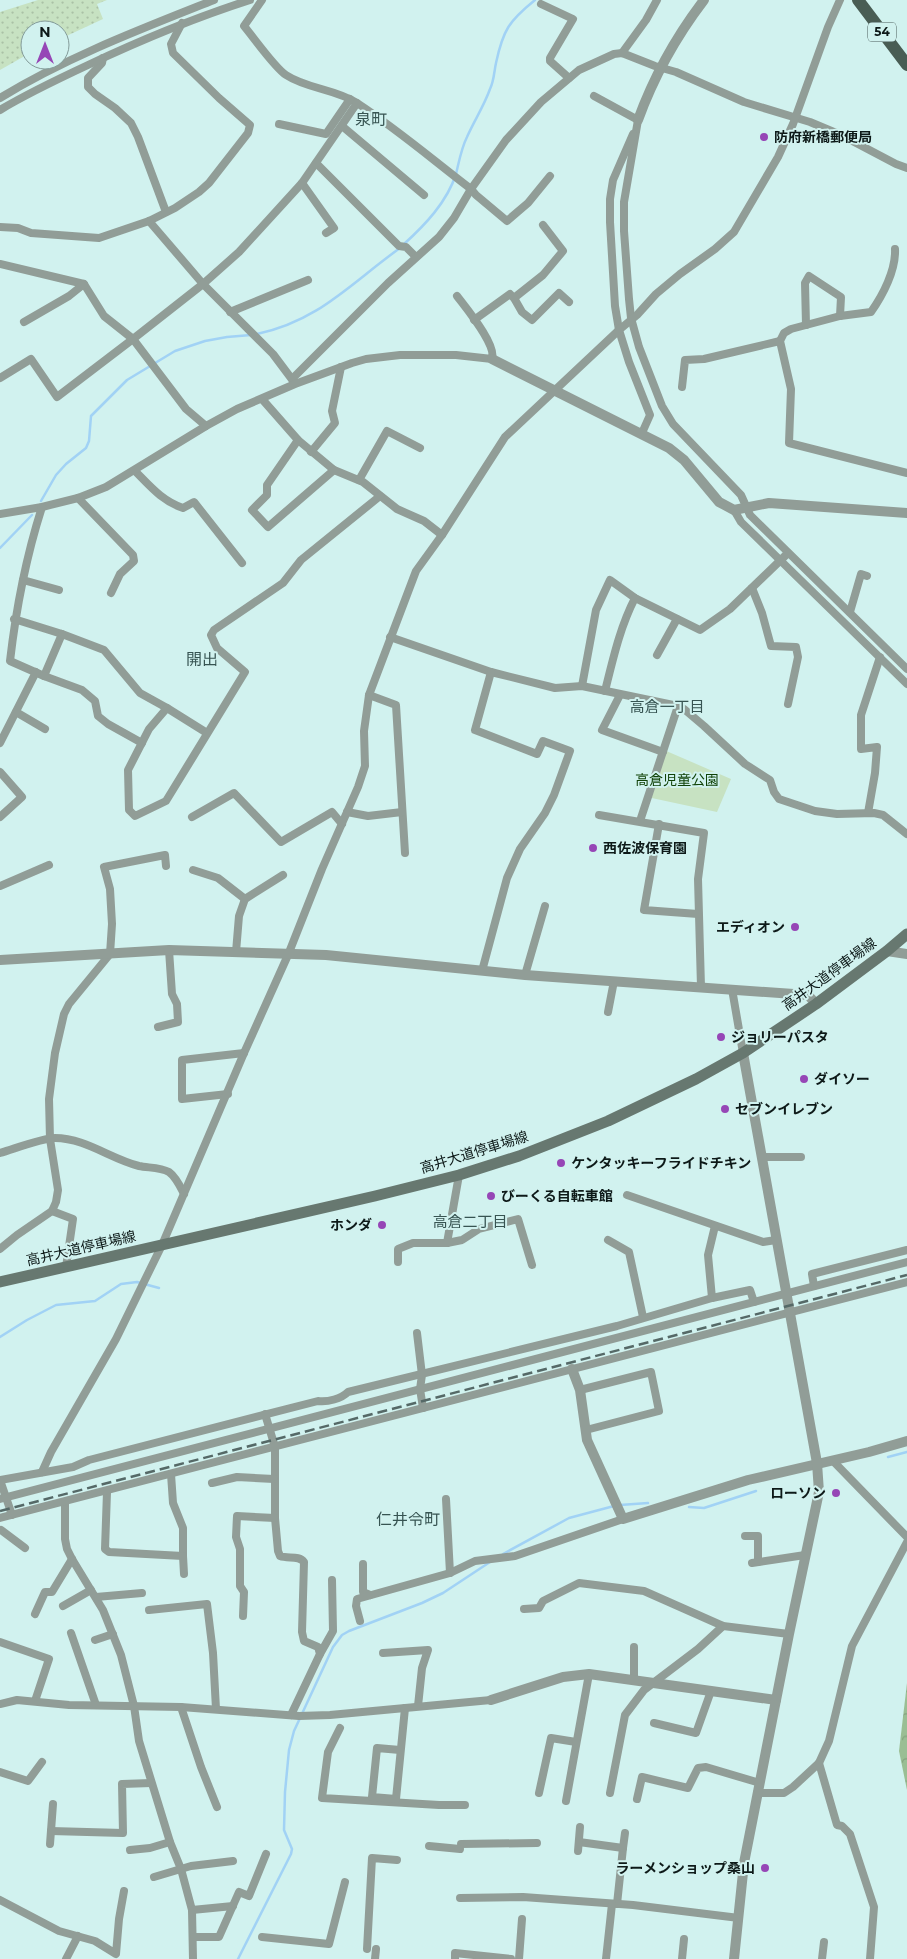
<svg xmlns="http://www.w3.org/2000/svg" width="907" height="1959" viewBox="0 0 907 1959" font-family="Montserrat,'Noto Sans JP',sans-serif">
<defs>
<pattern id="grass-dots" width="8" height="8" patternUnits="userSpaceOnUse" patternTransform="scale(1.25)"><rect width="8" height="8" fill="#c7e2c2"/><path d="M2 2h.1M6 6h.1" fill="none" stroke="#aac1a6" stroke-width="1.8" stroke-linecap="round"/></pattern>
<pattern id="forest-crowns" width="20" height="18" patternUnits="userSpaceOnUse" patternTransform="scale(1.25)"><rect width="20" height="18" fill="#9abe94"/><path d="M2 6a3 3 0 1 1 6 0M12 15a3 3 0 1 1 6 0" fill="none" stroke="#84a37f"/></pattern>
</defs>
<rect width="100%" height="100%" fill="#d1f2ef"/>
<polygon fill="url(#grass-dots)" points="38,0 107,0 97,4 103,19 60,39 60,30 30,30 30,53 0,70 0,12"/>
<polygon fill="url(#forest-crowns)" points="907,1683 907,1790 899,1751"/>
<polygon fill="#c7e2c2" points="664,750 731,779 717,812 647,797"/>
<g fill="none" stroke-linecap="round" stroke-linejoin="round">
<g stroke="#a1d2f5" stroke-width="2.5">
<path d="M404,244C425,225 447,202 456,174C459,162 461,149 467,137C474,121 484,106 490,89C494,81 494,72 496,63C503,30 509,21 535,0"/>
<path d="M257,334C319,321 351,283 400,248"/>
<polyline points="41,501 56,475 66,464 86,448 89,441 91,416 127,380 175,351 205,341 227,337 251,335"/>
<polyline points="0,548 32,515"/>
<polyline points="0,1337 27,1320 56,1305 95,1301 121,1284 137,1282 159,1288"/>
<polyline points="888,1457 907,1452"/>
<polyline points="620,1505 648,1503"/>
<polyline points="689,1507 704,1508 756,1491"/>
<polyline points="503,1554 569,1518 614,1506"/>
<polyline points="238,1959 291,1854 292,1849 284,1830 285,1792 289,1750 294,1731 333,1647 342,1635 349,1631 422,1603 443,1593 490,1562"/>
</g>
<g stroke="#919d97" stroke-width="8">
<path d="M262,0L244,26C254,38 275,68 286,75C307,89 336,89 357,103C397,129 433,160 471,189L476,195L507,221L528,203L550,176"/>
<polyline points="541,4 573,19 550,58 550,61 569,78"/>
<polyline points="622,53 646,20 657,0"/>
<polyline points="103,58 102,63 88,78 88,87 95,94 115,108 131,123 138,137 166,212"/>
<polyline points="594,96 638,120"/>
<path d="M0,98C67,57 141,29 214,0"/>
<path d="M0,110C28,93 58,79 88,65C141,40 194,18 250,0"/>
<polyline points="638,120 624,202 624,231 629,299 631,318 639,347 662,406 673,424 741,495 750,515 907,669"/>
<polyline points="279,124 326,134 350,99"/>
<polyline points="342,126 424,195"/>
<polyline points="633,134 613,180 610,199 610,222 615,306 619,330 629,362 650,415 642,433"/>
<polyline points="316,163 399,246 406,247 416,257"/>
<polyline points="302,183 334,228 326,233"/>
<polyline points="149,221 203,284 273,354 294,382"/>
<polyline points="0,227 18,228 31,233 99,238 149,221 175,208 199,192 209,183 248,133 250,125 219,98 173,53 171,44 182,23"/>
<path d="M895,249C896,270 883,295 871,312L840,316L791,329L784,333L780,341L791,389L789,443L907,473"/>
<polyline points="0,264 84,284 104,316 133,339 186,409 206,426"/>
<polyline points="514,298 522,312 532,320 559,293 569,302"/>
<polyline points="230,312 308,280"/>
<polyline points="474,320 510,294 514,298 543,275 563,251 543,225"/>
<polyline points="24,322 69,296 84,284"/>
<polyline points="806,325 805,283 809,276 841,297 840,316"/>
<polyline points="0,378 31,359 57,397 133,339 203,284 239,252 302,183 357,103"/>
<polyline points="292,379 388,283 439,237 454,218 471,189 506,140 541,102 579,70 614,54 622,53 655,66 676,72 744,102 810,122 841,135 896,164 907,168"/>
<polyline points="682,387 685,360 704,359 780,341"/>
<polyline points="262,399 298,440 334,470 363,482 397,509 424,521 442,535"/>
<polyline points="298,440 267,485 267,495 252,510 268,527 334,470"/>
<polyline points="311,452 335,423 332,411 341,367"/>
<path d="M135,471C150,486 162,501 183,508L194,502L242,563"/>
<polyline points="359,480 387,431 420,448"/>
<polyline points="78,498 133,555 134,561 120,574 111,593"/>
<polyline points="734,510 741,522 907,684"/>
<path d="M0,514L42,507L78,498L106,487L206,426L237,409L295,384L352,363L366,359L400,355H456L492,359C497,345 466,308 457,296"/>
<polyline points="23,580 59,590"/>
<polyline points="752,588 762,613 771,646 796,647 798,657 788,704"/>
<polyline points="850,612 861,574 867,576"/>
<path d="M14,619L62,634L44,676L10,661C16,609 26,557 42,507"/>
<polyline points="62,634 104,650 140,693 167,708"/>
<polyline points="390,637 491,672 555,688 582,686 678,706 684,709 704,726 745,764 770,780 774,792 779,799 815,811 837,814 874,813 883,815 907,834"/>
<polyline points="657,655 677,619"/>
<polyline points="44,676 82,690 95,701 98,716 108,724 142,743"/>
<polyline points="582,686 596,610 610,580 635,598 700,630 730,609 788,553"/>
<path d="M605,691C613,659 620,627 635,598"/>
<polyline points="369,695 396,705 405,853"/>
<polyline points="620,695 602,730 663,752"/>
<polyline points="16,712 45,729"/>
<polyline points="207,733 167,708 149,729 128,770 129,810 135,816 166,801 245,672 217,648 211,635 214,630 283,583 301,560 380,496"/>
<polyline points="0,743 36,672"/>
<polyline points="0,772 22,797 0,817"/>
<polyline points="347,812 368,816 402,812"/>
<polyline points="868,813 875,773 877,747 861,749 861,715 880,657"/>
<polyline points="599,815 704,833 698,879 701,987"/>
<polyline points="192,817 234,793 281,842 332,812 342,824"/>
<polyline points="640,821 678,706"/>
<polyline points="659,824 644,910 698,914"/>
<polyline points="193,870 218,878 245,899"/>
<polyline points="0,886 49,865"/>
<polyline points="236,952 239,916 245,899 283,875"/>
<polyline points="482,971 507,878 520,849 545,813 554,795 570,751 543,741 537,754 475,730 491,672"/>
<polyline points="525,975 545,906"/>
<polyline points="732,989 743,1053"/>
<polyline points="608,1012 614,981"/>
<polyline points="158,1027 178,1022 177,1004 172,994 169,950"/>
<polyline points="228,1094 182,1099 182,1060 244,1053"/>
<path d="M0,1153C14,1149 42,1138 55,1138C85,1138 111,1159 139,1166C148,1168 160,1167 169,1172C176,1177 180,1186 184,1194"/>
<polyline points="762,1157 801,1157"/>
<polyline points="627,1195 763,1242 776,1240"/>
<polyline points="52,1211 73,1219 66,1267"/>
<polyline points="608,1240 629,1252 643,1317"/>
<polyline points="447,1243 459,1175"/>
<polyline points="0,1249 17,1235 52,1211 56,1202 58,1190 50,1139 49,1099 55,1053 64,1014 69,1004 110,954 112,924 110,889 104,867 165,855 166,866"/>
<polyline points="398,1262 398,1249 413,1243 447,1243 462,1240 479,1229 518,1219 532,1265"/>
<polyline points="814,1286 812,1274 907,1250"/>
<polyline points="712,1298 708,1255 715,1226"/>
<polyline points="417,1333 422,1375 420,1389 423,1408"/>
<polyline points="580,1390 651,1372 659,1411 586,1430"/>
<path d="M265,1414L275,1447V1518L278,1551L280,1556C288,1559 299,1555 304,1562L302,1632L304,1641L318,1647L320,1654L291,1715"/>
<polyline points="833,1461 907,1537"/>
<polyline points="42,1472 51,1452 116,1339 162,1245 244,1053 288,955 322,869 358,787 365,766 364,731 369,695 416,571 442,535 505,437 619,330 637,315 656,294 680,274 715,249 734,232 778,157 793,124 828,27 840,0"/>
<path d="M0,1480L73,1467L89,1460L318,1401C328,1402 341,1399 348,1392L617,1326L712,1298L750,1290L754,1302"/>
<polyline points="0,1480 12,1515"/>
<polyline points="212,1483 237,1477 274,1479"/>
<polyline points="107,1492 105,1549 109,1552 183,1556 183,1528 173,1503 171,1474"/>
<polyline points="0,1499 907,1262"/>
<polyline points="446,1499 450,1573"/>
<polyline points="65,1503 65,1539 67,1549 72,1559 103,1610 121,1655 134,1706 139,1741 170,1842 181,1869 192,1910 193,1959"/>
<polyline points="0,1518 907,1282"/>
<polyline points="1,1530 25,1548"/>
<polyline points="745,1536 758,1536 758,1562"/>
<polyline points="183,1556 184,1574"/>
<polyline points="752,1563 805,1555"/>
<polyline points="363,1564 363,1592 370,1595"/>
<polyline points="96,1597 142,1593"/>
<polyline points="63,1606 91,1590"/>
<polyline points="524,1609 539,1608 543,1601 579,1583 644,1591 723,1626 789,1634"/>
<polyline points="149,1610 207,1604 213,1653 216,1709"/>
<polyline points="35,1614 45,1592 52,1592 72,1559"/>
<polyline points="243,1616 244,1592 240,1586 240,1549 236,1537 237,1516 275,1518"/>
<polyline points="360,1621 356,1606 357,1599 450,1573 475,1561 515,1556 623,1519"/>
<polyline points="71,1633 96,1705"/>
<polyline points="95,1640 113,1634"/>
<polyline points="0,1642 49,1659 35,1701"/>
<polyline points="383,1653 428,1650 422,1668 418,1706"/>
<polyline points="320,1654 333,1631 332,1580"/>
<polyline points="634,1680 634,1647"/>
<polyline points="0,1704 17,1700 69,1705 181,1707 299,1716 330,1715 491,1700"/>
<polyline points="181,1707 201,1767 217,1807"/>
<polyline points="654,1723 696,1733 711,1691"/>
<polyline points="340,1728 328,1752 322,1798 439,1805 465,1805"/>
<polyline points="400,1750 377,1748 372,1797 396,1799 405,1708"/>
<polyline points="819,1763 837,1825 842,1826 850,1834 874,1907 870,1959"/>
<polyline points="0,1772 28,1781 42,1762"/>
<polyline points="539,1793 551,1738 576,1742"/>
<polyline points="610,1793 625,1715 644,1690 698,1649 723,1626"/>
<polyline points="757,1793 784,1793 793,1787 819,1763 829,1741 852,1646 907,1542"/>
<polyline points="637,1799 642,1777 688,1788 698,1768 706,1767 760,1783"/>
<polyline points="566,1801 589,1674"/>
<polyline points="51,1831 123,1833 122,1784 151,1783"/>
<polyline points="579,1842 623,1848 617,1904"/>
<polyline points="50,1844 53,1804"/>
<polyline points="461,1844 537,1843"/>
<polyline points="429,1846 460,1849"/>
<polyline points="623,1848 625,1833"/>
<polyline points="130,1850 150,1848 170,1842"/>
<polyline points="578,1851 580,1827"/>
<polyline points="154,1877 191,1866 233,1861"/>
<polyline points="460,1898 523,1897 633,1905 739,1918"/>
<polyline points="0,1900 59,1931 95,1941 116,1954 119,1919 124,1891"/>
<polyline points="192,1910 233,1906"/>
<polyline points="194,1937 219,1937 239,1892 249,1896 266,1854"/>
<polyline points="262,1937 329,1944 345,1882"/>
<polyline points="367,1949 372,1858 397,1860"/>
<polyline points="66,1959 78,1936"/>
<polyline points="375,1959 376,1949"/>
<polyline points="455,1959 455,1953 511,1959"/>
<polyline points="519,1959 522,1919"/>
<polyline points="606,1959 612,1904"/>
<polyline points="682,1959 684,1939"/>
<polyline points="822,1959 824,1942"/>
</g>
<g stroke="#919d97" stroke-width="10">
<path d="M638,120C654,76 675,38 704,0"/>
<polyline points="492,359 669,448 684,460 719,502 734,510 769,503 907,513"/>
<polyline points="887,951 907,954"/>
<polyline points="0,960 169,950 326,955 525,975 808,995 816,1004"/>
<polyline points="572,1369 580,1390 587,1440 623,1519 748,1480 869,1452 907,1441"/>
<polyline points="491,1700 563,1677 589,1674 776,1700"/>
<polyline points="734,1959 744,1863 789,1634 819,1492 817,1463 743,1053"/>
</g>
<polyline stroke="#677870" stroke-width="11" points="0,1282 375,1196 459,1175 519,1156 608,1121 696,1079 743,1053 816,1004 887,951 907,934"/>
<polyline stroke="#495d54" stroke-width="12" points="858,0 907,65"/>
<polyline stroke="#556967" stroke-width="2.5" stroke-dasharray="10 5" stroke-linecap="butt" points="0,1511 907,1275"/>
</g>
<g fill="#9646b6" stroke="#d1f2ef" stroke-width="2">
<circle cx="764" cy="137" r="5"/>
<circle cx="593" cy="848" r="5"/>
<circle cx="795" cy="927" r="5"/>
<circle cx="721" cy="1037" r="5"/>
<circle cx="804" cy="1079" r="5"/>
<circle cx="725" cy="1109" r="5"/>
<circle cx="561" cy="1163" r="5"/>
<circle cx="491" cy="1196" r="5"/>
<circle cx="382" cy="1225" r="5"/>
<circle cx="836" cy="1493" r="5"/>
<circle cx="765" cy="1868" r="5"/>
</g>
<g text-anchor="middle" stroke-width="4" stroke-linejoin="round" paint-order="stroke">
<rect fill="#d1f2ef" stroke="#485a58" stroke-width="1" x="868" y="22.5" width="28" height="19" rx="4"/>
<g font-size="12" font-weight="bold" fill="#0d1918">
<text x="882" y="36">54</text>
</g>
<g font-size="14" font-weight="bold" fill="#0d1918" stroke="#d1f2ef" text-anchor="start">
<text x="774" y="142">防府新橋郵便局</text>
<text x="603" y="853">西佐波保育園</text>
<text x="785" y="932" text-anchor="end">エディオン</text>
<text x="731" y="1042">ジョリーパスタ</text>
<text x="814" y="1084">ダイソー</text>
<text x="735" y="1114">セブンイレブン</text>
<text x="571" y="1168">ケンタッキーフライドチキン</text>
<text x="501" y="1201">びーくる自転車館</text>
<text x="372" y="1230" text-anchor="end">ホンダ</text>
<text x="826" y="1498" text-anchor="end">ローソン</text>
<text x="755" y="1873" text-anchor="end">ラーメンショップ桑山</text>
</g>
<g font-size="14" fill="#104207" stroke="#d1f2ef">
<text x="677" y="785">高倉児童公園</text>
</g>
<g font-size="14" fill="#0d1918" stroke="#d1f2ef">
<text transform="translate(829 974) rotate(-36)" y="5">高井大道停車場線</text>
<text transform="translate(474 1152) rotate(-17)" y="5">高井大道停車場線</text>
<text transform="translate(81 1248) rotate(-13)" y="5">高井大道停車場線</text>
</g>
<g font-size="15" fill="#375452" stroke="#d1f2ef">
<text x="667" y="712">高倉一丁目</text>
<text x="470" y="1227">高倉二丁目</text>
</g>
<g font-size="16" fill="#375452" stroke="#d1f2ef">
<text x="371" y="125">泉町</text>
<text x="202" y="665">開出</text>
<text x="408" y="1525">仁井令町</text>
</g>
</g>
<g transform="translate(45 45)"><circle r="24" fill="#d1f2ef" stroke="#839b99"/>
<path d="M0-4L9 19L0 12L-9 19Z" fill="#9646b6"/>
<text y="-8" font-size="14" font-weight="bold" text-anchor="middle" fill="#0d1918">N</text>
</g>
</svg>
